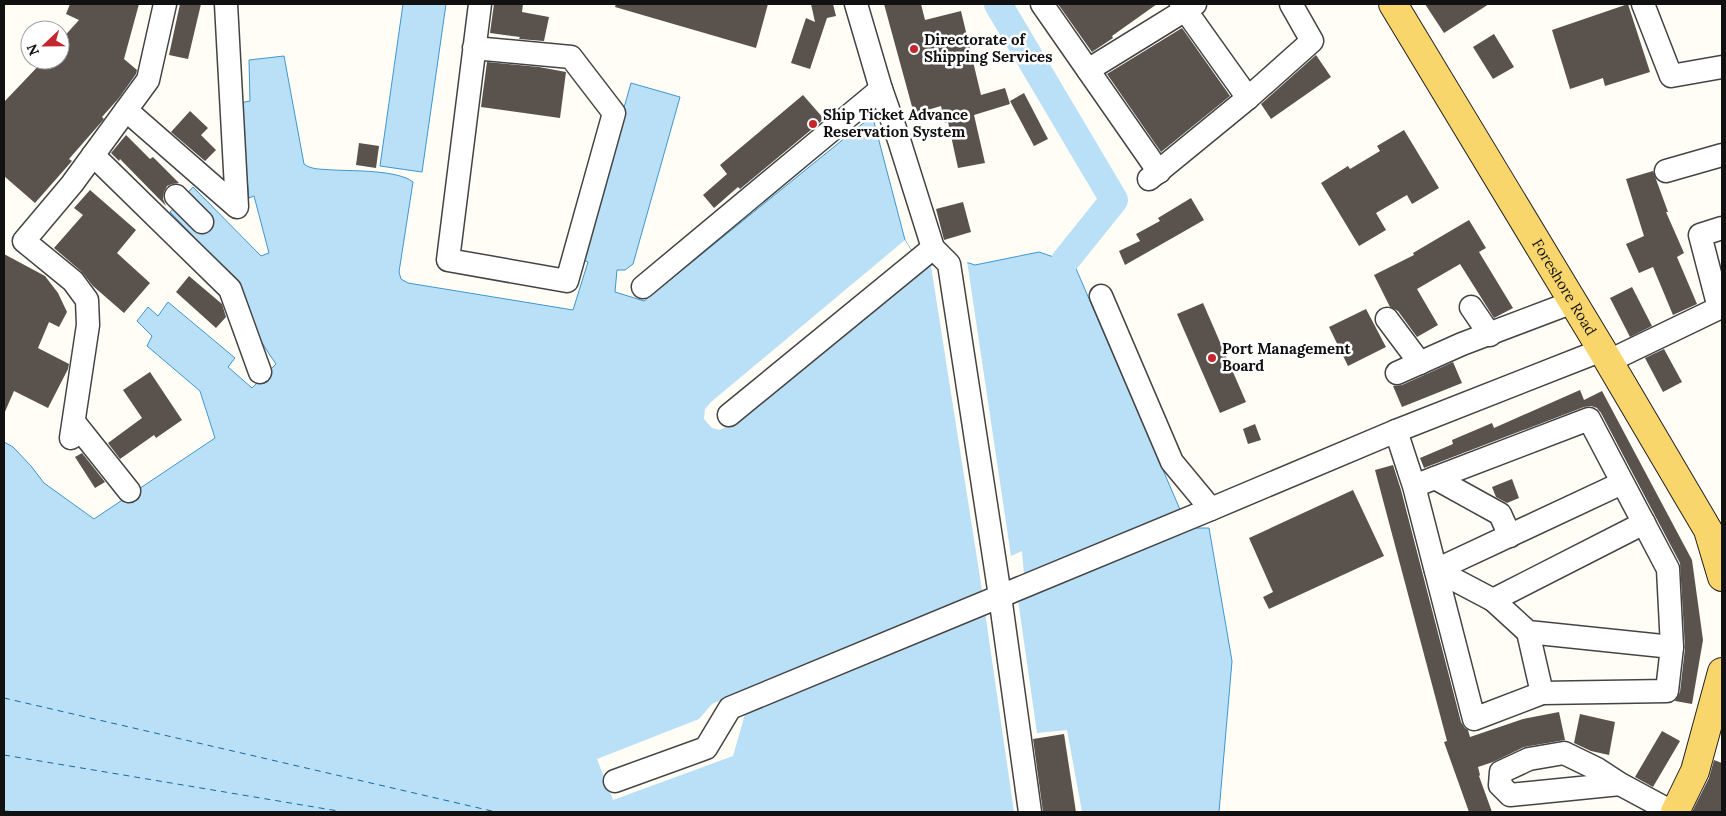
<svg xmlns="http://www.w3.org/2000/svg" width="1726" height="816" viewBox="0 0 1726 816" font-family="Lora,serif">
<rect width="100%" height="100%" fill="#fffdf5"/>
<g fill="#b9e0f7" stroke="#3f96cf">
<polygon points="403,4 446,4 422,172 380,166"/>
<path d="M284,56L304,164C311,170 323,169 333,170C354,171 398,170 413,182L399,272L401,279L408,283L573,310L588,262L581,259L631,83L680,97L633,264L625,270H617L615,292L644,301L867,120L873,118L905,240L920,265C938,267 960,258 975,265L1039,252L1074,264L1188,528H1209L1232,661L1219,812H4V442L13,447L31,466L44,483L94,519L215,438L200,391L147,346L152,336L137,321L148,307L158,316L168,302L235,358L228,367L252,388L276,364C259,340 245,315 241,286L170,212L193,187L261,256L269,253L254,196L249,198L239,103L250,101L249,60Z"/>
</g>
<g fill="#fffdf5">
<polygon points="905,240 920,265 729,425 720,430 712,428 704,419 705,409 711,402"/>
<polygon points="967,261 1011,556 1022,551 1024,575 1018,600 1037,733 1067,730 1082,812 1014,812 985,612 745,714 733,756 613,800 597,759 699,719 712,704 982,590 931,266"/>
</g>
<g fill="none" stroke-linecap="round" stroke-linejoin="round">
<polyline stroke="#b9e0f7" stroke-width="28" points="998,4 1114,200 1065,261"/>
<g stroke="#1768a6" stroke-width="1" stroke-dasharray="6 5" stroke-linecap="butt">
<polyline points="4,698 496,812"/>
<polyline points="4,755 344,812"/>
<polyline points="4,811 20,812"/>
</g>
</g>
<g fill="#5a524d">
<polygon points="70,4 139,4 124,59 137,70 136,74 119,98 102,117 104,119 69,159 72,161 35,203 4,176 4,102 44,60 60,60 60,41 79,20 66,14"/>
<polygon points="180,4 201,4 188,59 169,55"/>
<polygon points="494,4 523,4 522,12 549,17 544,41 519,39 520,37 490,33"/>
<polygon points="616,4 768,4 756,48 615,7"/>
<polygon points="811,4 833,4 836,16 827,18 810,69 791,63 806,18 815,22"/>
<polygon points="884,4 921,4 925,20 961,11 981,95 1005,88 1010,104 974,115 985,163 958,168 948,122 945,123 941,106 914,114"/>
<polygon points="1058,4 1157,4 1112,36 1113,38 1092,52"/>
<polygon points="1425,4 1489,4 1444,33"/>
<polygon points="1628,4 1650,72 1605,86 1603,78 1570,89 1552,30"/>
<polygon points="1182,28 1230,96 1161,152 1107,74"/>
<polygon points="1494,34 1514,67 1493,79 1473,47"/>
<polygon points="1316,55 1331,77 1271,119 1261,104"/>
<polygon points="487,62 539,67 566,72 560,118 481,107"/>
<polygon points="1024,93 1048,139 1034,146 1010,101"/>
<polygon points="803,95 824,119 740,189 738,187 714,208 703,195 727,174 720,165"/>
<polygon points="190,111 208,128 201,135 216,150 205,161 171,132"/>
<polygon points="1404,130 1439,188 1412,204 1407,195 1376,213 1386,230 1359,246 1321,183 1348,166 1350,169 1380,151 1377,146"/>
<polygon points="126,135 150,159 153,157 179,183 172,184 167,186 164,192 163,199 166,206 120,159 119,161 111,153"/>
<polygon points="359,143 379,146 376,168 356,165"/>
<polygon points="1653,171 1668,212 1666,212 1684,253 1677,257 1697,304 1673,315 1653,267 1639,273 1626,244 1644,236 1626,179"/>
<polygon points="90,190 136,230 117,253 150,283 124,313 93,286 81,271 54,248 83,215 74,208"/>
<polygon points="1191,198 1204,220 1125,265 1119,251 1140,241 1136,234 1160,221 1158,218"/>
<polygon points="963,202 971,232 944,240 936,209"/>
<polygon points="1469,220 1486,248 1479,252 1513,308 1494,318 1460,264 1417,289 1438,325 1417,337 1398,311 1390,307 1374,275 1414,255 1413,253"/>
<polygon points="4,254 45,276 58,293 67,312 59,327 49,322 38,348 69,364 68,369 48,408 14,391 4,414"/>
<polygon points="189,276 222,304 226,317 216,328 176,292"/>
<polygon points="1632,287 1652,326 1630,337 1610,298"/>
<polygon points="1203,303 1246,402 1220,413 1177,314"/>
<polygon points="1366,309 1386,347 1348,366 1329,327"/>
<polygon points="1664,349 1682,382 1663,392 1645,358"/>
<polygon points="1453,362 1462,383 1402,407 1393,386 1402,385"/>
<polygon points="150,372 182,420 156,438 154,435 120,459 108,443 142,418 123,390"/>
<polygon points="1580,390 1584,400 1602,391 1692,560 1703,640 1692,704 1675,701 1680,692 1685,648 1680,563 1601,413 1597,408 1591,406 1584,407 1424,468 1420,458 1453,444 1452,440 1492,423 1494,428"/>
<polygon points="1255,424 1261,440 1248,444 1243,429"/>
<polygon points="82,453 105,482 95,488 75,457"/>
<polygon points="1393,465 1401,490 1461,722 1465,728 1468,730 1470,737 1523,719 1559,712 1565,740 1524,747 1493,762 1478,767 1480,775 1479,776 1492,812 1469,812 1444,742 1447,741 1375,470"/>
<polygon points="1512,479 1519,498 1507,503 1496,497 1492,487"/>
<polygon points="1353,490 1384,556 1269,609 1263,597 1273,592 1249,538"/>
<polygon points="1580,714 1615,722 1609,755 1591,751 1574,743"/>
<polygon points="1662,731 1680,741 1653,787 1635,777"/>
<polygon points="1064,734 1076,812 1043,812 1033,739"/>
<polygon points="1714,760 1722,763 1722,812 1692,812 1709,778"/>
</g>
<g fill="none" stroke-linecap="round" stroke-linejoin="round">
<g stroke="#444" stroke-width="25">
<g id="minor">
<polyline points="856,4 881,89 899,140 933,248 949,264 1000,596 1030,812"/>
<polyline points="1042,4 1159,172"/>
<polyline points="1181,4 1248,98"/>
<polyline points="1643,4 1671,76 1722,67"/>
<polyline points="474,48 571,57 614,113 567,281 448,260 480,4"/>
<polyline points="1088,70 1195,4"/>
<polyline points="126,110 237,207 226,4"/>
<polyline points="93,155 230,289 260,372"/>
<polyline points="1666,171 1722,155"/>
<polyline points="1149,179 1248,98 1312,41 1291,4"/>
<polyline points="176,196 202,222"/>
<polyline points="643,287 881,89"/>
<polyline points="1101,296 1172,462 1211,509"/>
<polyline points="1471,307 1490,335"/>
<polyline points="1387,319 1420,363"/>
<polyline points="1609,361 1719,308 1700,235 1722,228"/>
<polyline points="1397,373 1462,344 1573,302"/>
<polyline points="729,415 933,248"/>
<polyline points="74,422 129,491"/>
<polyline points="1396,431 1414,486 1474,719 1542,693 1667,691 1672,647 1668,569 1589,419 1414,486"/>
<polyline points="71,438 88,325 87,300 73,281 24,241 72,184 148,80 165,4"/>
<polyline points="1435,478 1500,514 1510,536"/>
<polyline points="1436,570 1493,600 1528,632 1672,647"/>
<polyline points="1436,570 1622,483"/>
<polyline points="1493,600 1644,523"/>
<polyline points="1528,632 1542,693"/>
<polyline points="615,781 706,748 730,708 1211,509 1396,431 1602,350"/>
<polyline points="1620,784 1510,795 1500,785 1501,772 1529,759 1564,753 1597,769 1620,784 1672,812"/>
</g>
</g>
<g stroke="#222" stroke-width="30">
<g id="major">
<path id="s1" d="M1393,4L1602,350L1708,530L1722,577"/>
<polyline points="1675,812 1695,771 1722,672"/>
</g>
</g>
<use href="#minor" stroke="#fff" stroke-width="22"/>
<use href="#major" stroke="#f9d66b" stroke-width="28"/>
</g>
<g fill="#c4262e" stroke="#fff" stroke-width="2">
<circle cx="914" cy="49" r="5"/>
<circle cx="813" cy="124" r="5"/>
<circle cx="1212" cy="358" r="5"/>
</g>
<g text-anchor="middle" stroke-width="5" stroke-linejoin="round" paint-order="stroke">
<g font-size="15" font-weight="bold" fill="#111" stroke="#fff" text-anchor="start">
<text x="924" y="45">Directorate of<tspan x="924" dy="17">Shipping Services</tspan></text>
<text x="823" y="120">Ship Ticket Advance<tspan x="823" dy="17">Reservation System</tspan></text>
<text x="1222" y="354">Port Management<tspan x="1222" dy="17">Board</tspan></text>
</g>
<g font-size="15" fill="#111" stroke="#fff">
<text dy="5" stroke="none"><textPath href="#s1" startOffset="331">Foreshore Road</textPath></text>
</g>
</g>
<rect width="1726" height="816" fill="none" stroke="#111111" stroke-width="10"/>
<g transform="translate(45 45) rotate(248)"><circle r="24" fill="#ffffff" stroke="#a0a0a0"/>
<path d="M0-4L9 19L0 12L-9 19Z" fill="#c4262e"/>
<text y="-8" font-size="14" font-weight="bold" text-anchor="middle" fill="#111111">N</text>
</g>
</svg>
